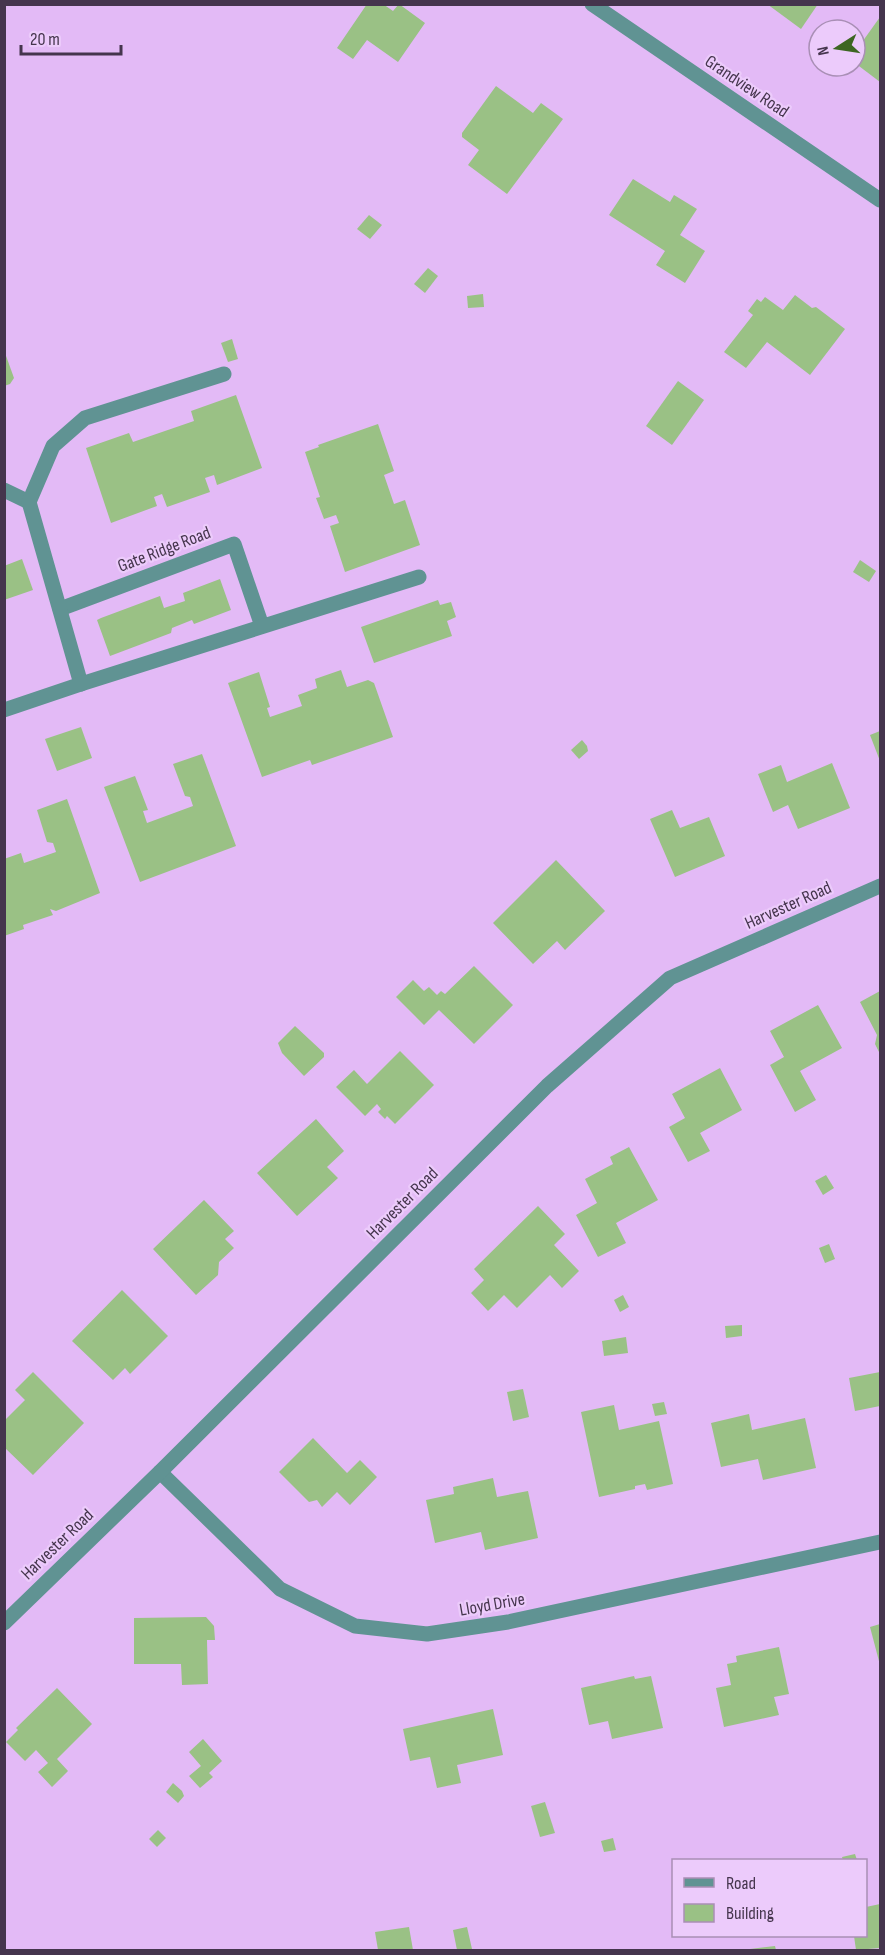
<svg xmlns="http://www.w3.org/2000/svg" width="885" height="1955" viewBox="0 0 885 1955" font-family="'Sofia Sans Condensed',sans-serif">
<rect width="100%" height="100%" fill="#e3baf6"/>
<g fill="#9ac185">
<polygon points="367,4 383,4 393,11 399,4 425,23 398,62 367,40 353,59 337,48"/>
<polygon points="767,4 818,4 801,29"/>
<polygon points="880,17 880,82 855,63 855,52"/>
<polygon points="496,86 533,113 541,103 563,119 507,194 468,165 479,150 462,137 462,133"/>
<polygon points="633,179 670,202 674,195 697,209 680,235 705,251 685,283 656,265 665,251 609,215"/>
<polygon points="369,215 382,225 370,239 357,229"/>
<polygon points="428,268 438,276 425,293 414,284"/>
<polygon points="483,294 484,307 468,308 467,296"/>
<polygon points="795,295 812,308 816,307 845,329 810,375 767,342 746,368 724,352 753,315 748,311 757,299 761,302 765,297 783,310"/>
<polygon points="232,339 238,359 228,362 221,343"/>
<polygon points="5,353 14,378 10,384 4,386"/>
<polygon points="678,381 704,400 672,445 646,426"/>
<polygon points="236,395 262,468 217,485 214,475 205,478 210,492 167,507 162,494 154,497 157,506 111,523 86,448 129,433 133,442 194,421 191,411"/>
<polygon points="378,424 394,471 384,475 394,504 405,500 420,545 345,572 330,526 339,523 336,515 324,519 316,498 320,497 305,452 319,447 318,445"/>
<polygon points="22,559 33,590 4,600 4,566"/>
<polygon points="860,560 876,571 869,582 853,572"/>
<polygon points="220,579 231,610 194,624 192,620 172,628 171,633 110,656 97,620 101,618 160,596 164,608 185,601 183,593"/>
<polygon points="438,600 440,605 451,602 456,617 447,621 452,636 374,663 361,627"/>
<polygon points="341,670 347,687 368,680 374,683 393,737 312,765 310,760 262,777 228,683 259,672 270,707 267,708 270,717 302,706 298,695 317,688 315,679"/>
<polygon points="81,727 92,758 57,771 45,739"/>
<polygon points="880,731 880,761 870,735"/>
<polygon points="582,740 587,746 588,751 579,759 571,750"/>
<polygon points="202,754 236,846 140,882 104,787 135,776 148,810 143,811 147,823 193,806 190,797 185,796 173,764"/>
<polygon points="832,763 850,808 798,829 788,805 773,812 758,774 781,765 787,782"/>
<polygon points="67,799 100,893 56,911 50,909 53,915 23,925 24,929 4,936 4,859 21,853 24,863 56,852 53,843 47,842 37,810"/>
<polygon points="672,810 680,828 709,817 725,856 675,877 650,819"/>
<polygon points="556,860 605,911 565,950 557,941 533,964 493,923"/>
<polygon points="474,966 513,1005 474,1044 439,1010 424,1025 396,997 413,980 424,991 429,987 437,995 441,991 445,994"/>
<polygon points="880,991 880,1054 875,1044 877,1035 860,1002"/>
<polygon points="818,1005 842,1048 800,1071 816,1100 795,1112 770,1065 784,1057 770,1031"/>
<polygon points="295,1026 324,1053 324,1057 304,1076 282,1053 278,1043"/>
<polygon points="400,1051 434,1085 395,1124 387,1116 385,1119 378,1112 381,1109 377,1104 365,1116 336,1087 354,1070 367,1084"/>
<polygon points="720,1068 742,1110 700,1133 710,1151 688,1162 669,1127 685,1118 672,1094"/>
<polygon points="316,1119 344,1151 327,1167 338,1178 297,1216 257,1173"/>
<polygon points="629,1147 658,1200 616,1223 626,1243 598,1257 576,1215 597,1203 585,1179 613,1164 610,1157"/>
<polygon points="826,1175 834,1188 823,1195 815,1181"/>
<polygon points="204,1200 234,1231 225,1239 234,1248 219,1262 218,1275 196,1295 153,1249"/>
<polygon points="538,1206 565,1234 554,1245 579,1271 562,1288 550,1275 517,1308 504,1295 488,1311 471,1293 484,1280 474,1269"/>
<polygon points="829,1244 835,1259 825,1263 819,1248"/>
<polygon points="122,1290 168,1336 130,1374 125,1368 113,1380 72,1341"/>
<polygon points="623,1295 629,1307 620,1312 614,1300"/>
<polygon points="742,1325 742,1336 726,1338 725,1326"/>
<polygon points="626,1337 628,1353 604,1356 602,1341"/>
<polygon points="33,1372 84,1423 33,1475 4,1447 4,1421 25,1400 15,1390"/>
<polygon points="880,1372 880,1406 855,1411 849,1378"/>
<polygon points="523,1389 529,1417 513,1421 507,1392"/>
<polygon points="664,1402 667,1414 655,1416 652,1404"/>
<polygon points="614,1405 619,1430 659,1421 673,1484 647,1490 645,1484 635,1486 635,1489 599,1497 581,1412"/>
<polygon points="749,1414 752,1430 805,1418 816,1468 763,1480 758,1459 721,1467 711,1423"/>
<polygon points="313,1438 347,1473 360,1460 377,1477 350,1505 337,1492 322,1507 317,1500 309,1502 279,1472"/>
<polygon points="493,1478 497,1497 528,1491 538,1538 485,1550 481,1532 435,1543 426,1500 454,1494 453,1487"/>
<polygon points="206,1617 214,1626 215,1640 207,1640 208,1684 182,1685 181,1664 134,1664 134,1618"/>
<polygon points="880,1624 880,1665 870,1627"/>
<polygon points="779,1647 789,1694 774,1697 779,1715 724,1727 716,1688 731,1685 727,1664 737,1662 736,1656"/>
<polygon points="634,1676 635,1679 651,1676 663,1728 612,1739 608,1721 589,1725 581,1688"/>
<polygon points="57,1688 92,1724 57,1759 68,1771 52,1787 38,1772 48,1763 36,1750 25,1761 6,1742 18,1730 16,1728"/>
<polygon points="493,1709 503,1755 457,1765 461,1783 437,1788 430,1757 410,1761 403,1729"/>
<polygon points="203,1739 222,1761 209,1773 213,1777 200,1788 189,1776 201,1766 189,1752"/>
<polygon points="173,1783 182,1791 184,1796 178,1803 166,1792"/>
<polygon points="545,1802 555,1833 540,1837 531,1806"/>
<polygon points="158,1830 166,1838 157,1847 149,1839"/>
<polygon points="613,1838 616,1850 604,1852 601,1841"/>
<polygon points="855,1854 857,1860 843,1860 842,1857"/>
<polygon points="880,1904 880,1948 856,1950 854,1936 866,1936 866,1907"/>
<polygon points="409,1927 413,1950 378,1950 375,1932"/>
<polygon points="467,1927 472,1949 457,1950 453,1930"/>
<polygon points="775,1946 776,1950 750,1950 750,1949"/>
</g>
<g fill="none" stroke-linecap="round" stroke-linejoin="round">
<g stroke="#609393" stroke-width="15">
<polyline points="592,4 880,200"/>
<polyline points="4,490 29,502"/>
<polyline points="60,609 234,544 262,626"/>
<polyline points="81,684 29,502 53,446 85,418 224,374"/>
<polyline points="4,710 81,684 419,577"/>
<polyline points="160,1472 280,1589 355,1626 427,1634 508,1622 880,1542"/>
<polyline points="4,1623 160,1472 547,1086 670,978 880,886"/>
</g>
</g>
<g text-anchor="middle" stroke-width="4.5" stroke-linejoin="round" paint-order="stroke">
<g font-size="18" fill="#45354d" stroke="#eccbfb">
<text transform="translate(747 86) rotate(34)" y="6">Grandview Road</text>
<text transform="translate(164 549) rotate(-21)" y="6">Gate Ridge Road</text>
<text transform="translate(788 905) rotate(-24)" y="6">Harvester Road</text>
<text transform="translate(402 1203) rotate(-45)" y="6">Harvester Road</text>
<text transform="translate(57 1544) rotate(-44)" y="6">Harvester Road</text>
<text transform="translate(492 1604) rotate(-10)" y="6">Lloyd Drive</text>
</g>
</g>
<rect width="885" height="1955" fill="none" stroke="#45354d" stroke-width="12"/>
<rect x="672" y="1859" width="195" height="78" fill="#eccbfb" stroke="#a98fb5" stroke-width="1.5"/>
<rect x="684" y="1878" width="30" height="9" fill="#609393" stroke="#a98fb5" stroke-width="1.5"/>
<text x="726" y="1889" font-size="18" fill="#45354d">Road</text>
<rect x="684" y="1904" width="30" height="18" fill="#9ac185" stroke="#a98fb5" stroke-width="1.5"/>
<text x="726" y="1919" font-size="18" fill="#45354d">Building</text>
<g transform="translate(837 48) rotate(258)"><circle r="28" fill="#eccbfb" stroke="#a98fb5" stroke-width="1.5"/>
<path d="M0-4.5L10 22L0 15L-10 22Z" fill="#3d6622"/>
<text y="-9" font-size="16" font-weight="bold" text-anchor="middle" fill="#45354d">N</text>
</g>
<path d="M21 45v9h100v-9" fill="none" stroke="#45354d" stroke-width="3"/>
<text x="30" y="45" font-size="18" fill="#45354d" stroke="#eccbfb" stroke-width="4.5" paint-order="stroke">20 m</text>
</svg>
